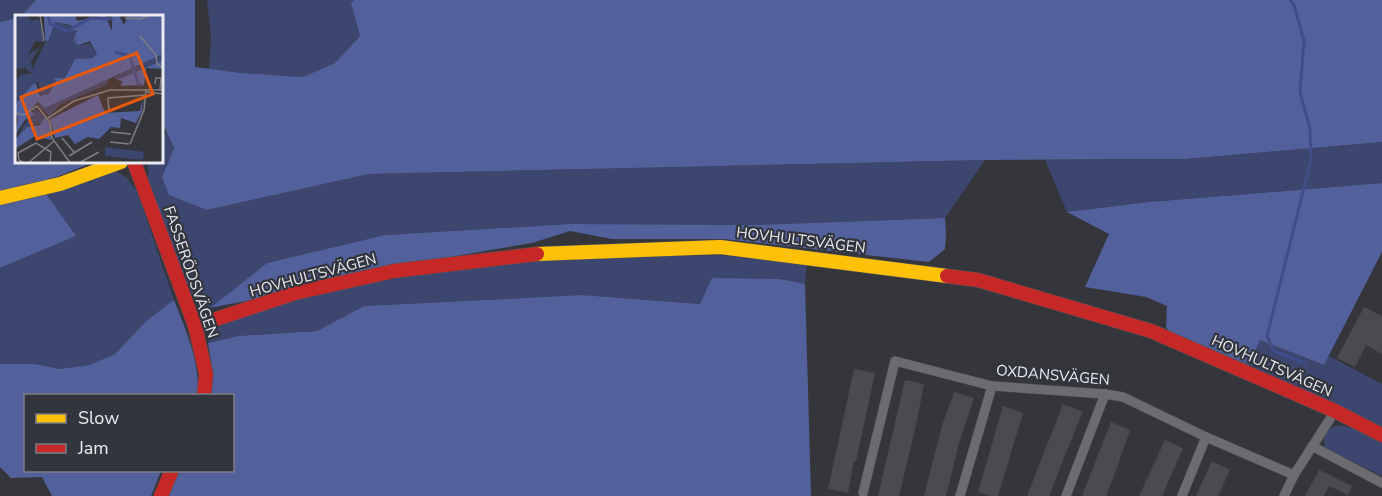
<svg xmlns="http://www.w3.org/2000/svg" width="1382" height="496" viewBox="0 0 1382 496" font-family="'Nunito Sans',sans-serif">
<rect width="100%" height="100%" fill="#35363b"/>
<g fill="#3c466e">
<polygon points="0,0 36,0 21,16 0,22"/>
<polygon points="207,0 355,0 351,3 360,36 335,63 303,77 242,73 209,69 211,35"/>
<polygon points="167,132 174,148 162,177 207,210 369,174 985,160 945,218 756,225 569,224 385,235 267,263 210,308 196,304 187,286 148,183 148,162 162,162 162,137"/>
<polygon points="1382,142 1382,183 1149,202 1067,212 1045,160 1185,159"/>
<polygon points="116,171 127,178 137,191 174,300 147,320 115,354 90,366 60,369 35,364 0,364 0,268 76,236 46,195 100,173"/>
<path d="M719,255L807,263L805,284L780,279L701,304L582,295L364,306L317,331L238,336L208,343C210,337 215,329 221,325C240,311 287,301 311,295C394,277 479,263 564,258C615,255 668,257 719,255Z"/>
<polygon points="1260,340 1323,365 1329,356 1382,384 1382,427 1249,365"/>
<path d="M1338,425L1353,428L1382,442V476L1325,448C1322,435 1326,429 1338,425Z"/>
</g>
<g fill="#52609c">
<polygon points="36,0 195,0 195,67 242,73 303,77 335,63 360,36 351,3 355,0 1382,0 1382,142 1185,159 985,160 369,174 207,210 169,195 162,177 174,148 162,122 162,16 21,16"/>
<polygon points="16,18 16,162 94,162 39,184 76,236 0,268 0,22"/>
<polygon points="1382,183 1382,252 1324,365 1260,340 1249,365 1170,332 1166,328 1167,306 1146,297 1085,287 1109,234 1067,212 1149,202"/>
<polygon points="945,218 946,235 945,249 929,262 723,239 612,239 570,231 532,243 374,270 266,297 210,308 267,263 385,235 569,224 756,225"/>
<polygon points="712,278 780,279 805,284 811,496 166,496 179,471 232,470 232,396 211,395 213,373 208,343 238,336 317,331 364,306 582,295 700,304"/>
<path d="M174,300C187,333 199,359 198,395L26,396V470L161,471L151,496H52L42,477L11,478L0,467V364H35L60,369L90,365L115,354L147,320Z"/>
</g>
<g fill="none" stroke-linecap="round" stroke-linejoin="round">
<polyline stroke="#404d89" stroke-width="3" points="1290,0 1294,5 1304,41 1300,92 1310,129 1311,159 1267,336 1274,351 1305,363"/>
</g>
<g fill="#4a4b50">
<polygon points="1364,307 1382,316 1382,354 1366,345 1355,367 1337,358"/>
<polygon points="854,369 875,373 856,461 854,461 848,493 828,489"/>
<polygon points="905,380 924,384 916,425 899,496 878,496"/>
<polygon points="954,392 974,398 959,443 946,496 924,496 942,426"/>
<polygon points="1063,404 1083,412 1076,428 1049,496 1027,496"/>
<polygon points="1003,406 1023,413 998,496 990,496 978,492"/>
<polygon points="1111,422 1130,430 1114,476 1106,496 1082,496"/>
<polygon points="1165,440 1183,448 1162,496 1139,496"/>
<polygon points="1212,461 1230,470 1218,496 1196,496"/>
<polygon points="1319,470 1352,486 1348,495 1329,486 1324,496 1305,496"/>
</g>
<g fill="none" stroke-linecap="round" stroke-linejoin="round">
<g stroke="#535458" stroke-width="10">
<g id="street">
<polyline points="1312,446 1382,483"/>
<polyline points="863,493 895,361 992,386 1105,394 1123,397 1206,437 1294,475"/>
<polyline points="960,496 992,386"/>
<polyline points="1066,496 1105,394"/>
<polyline points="1182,496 1206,437"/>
<polyline points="1284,496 1294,475 1335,411"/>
</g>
</g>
<g stroke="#535458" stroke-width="15">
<g id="slow">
<polyline points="0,198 60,184 121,162"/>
<polyline points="537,254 720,247 947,276"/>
</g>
</g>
<g stroke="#535458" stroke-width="15">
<g id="jam">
<polyline points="134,162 195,326 206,374 204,396"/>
<polyline points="947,276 978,280 1151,331 1335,411 1382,435"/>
<polyline points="195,326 295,293 394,271 537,254"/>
<polyline points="161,496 172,470"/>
</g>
</g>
<use href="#street" stroke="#6b6c6f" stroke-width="9"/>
<use href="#slow" stroke="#ffc107" stroke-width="14"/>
<use href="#jam" stroke="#c62828" stroke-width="14"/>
</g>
<g text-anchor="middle" stroke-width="4.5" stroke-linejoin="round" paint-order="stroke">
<g font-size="15" fill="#eaebf1" stroke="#33353d">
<text transform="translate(801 240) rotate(7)" y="5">HOVHULTSVÄGEN</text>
<text transform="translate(191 272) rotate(71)" y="5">FASSERÖDSVÄGEN</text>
<text transform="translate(313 275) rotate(-15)" y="5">HOVHULTSVÄGEN</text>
<text transform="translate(1272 366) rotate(24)" y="5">HOVHULTSVÄGEN</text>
<text transform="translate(1053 375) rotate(5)" y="5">OXDANSVÄGEN</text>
</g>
</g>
<g transform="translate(15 15)">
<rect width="148" height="148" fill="#35363b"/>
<path d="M0,0H11L17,6L24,3L29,27L20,26L13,40L25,32L16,46L17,55L40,7L60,12L56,15H62L58,26L63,22L67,30L75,28L82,39L78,43L60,44L50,63H38L41,65L34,79L26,81L23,67L0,90V66L7,59H17L10,53L0,54ZM148,0V45L102,65L99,62L146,40ZM94,64L92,70L46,89L34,101L24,91V88L30,93ZM20,93L30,102L27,108L12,112L0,125ZM90,132L129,137L128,145L90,141Z" fill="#3c466e"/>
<path d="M29,0H60L62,6L90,0L97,16V0H104L109,10L113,0H148L146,40L30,93L23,87L15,96L20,99L10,105L0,120L3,105L0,90L17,70L21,69L25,81L34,79L41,65L37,63H50L60,44L78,43L82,39L75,26L64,30L60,28L63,23L58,27L62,15L53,16L59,12L55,10L40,7L33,26L30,25ZM148,45V54L131,53L129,70L106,71L107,66L102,65ZM83,80L90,98L125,96L128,83L127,96L121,108L106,103L105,113L96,112L84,124L73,122L60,129L53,120L40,123L35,104ZM30,102L35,109L36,125L20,121L0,134V125L12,112L25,110Z" fill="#52609c"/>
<path fill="none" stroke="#404d89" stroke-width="3" d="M33,0L35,9L52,16L76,3L98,4M100,37L115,41L123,69L127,70"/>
<path fill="none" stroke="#7d7e84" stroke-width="1.5" d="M25,0L29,26M110,3L126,4L134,0M125,21L141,40L142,49L149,53M140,69L141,63H146L145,75M131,77L149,79M94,96L93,83L130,80M0,98L9,100L22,91L35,107L37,123L56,149M33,103L59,86L95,75H149M96,117L116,119M47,123L59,137M95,127L114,129M115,129L129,95L131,74M54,141L77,127M11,149L4,145L3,138L21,128L36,137L35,147M12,149L39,126M62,149L84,137"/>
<path fill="#e8590c" fill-opacity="0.15" stroke="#e8590c" stroke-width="3" d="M122,38L138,79L22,124L6,82Z"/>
<rect width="148" height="148" fill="none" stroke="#eaebf1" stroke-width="3"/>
</g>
<rect x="24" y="394" width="210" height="78" fill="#33353d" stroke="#7c7e85" stroke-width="1.5"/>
<rect x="36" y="414" width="30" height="9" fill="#ffc107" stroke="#7c7e85" stroke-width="1.5"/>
<text x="78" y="424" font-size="18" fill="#eaebf1">Slow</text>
<rect x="36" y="444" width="30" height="9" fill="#c62828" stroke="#7c7e85" stroke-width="1.5"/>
<text x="78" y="454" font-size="18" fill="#eaebf1">Jam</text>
</svg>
